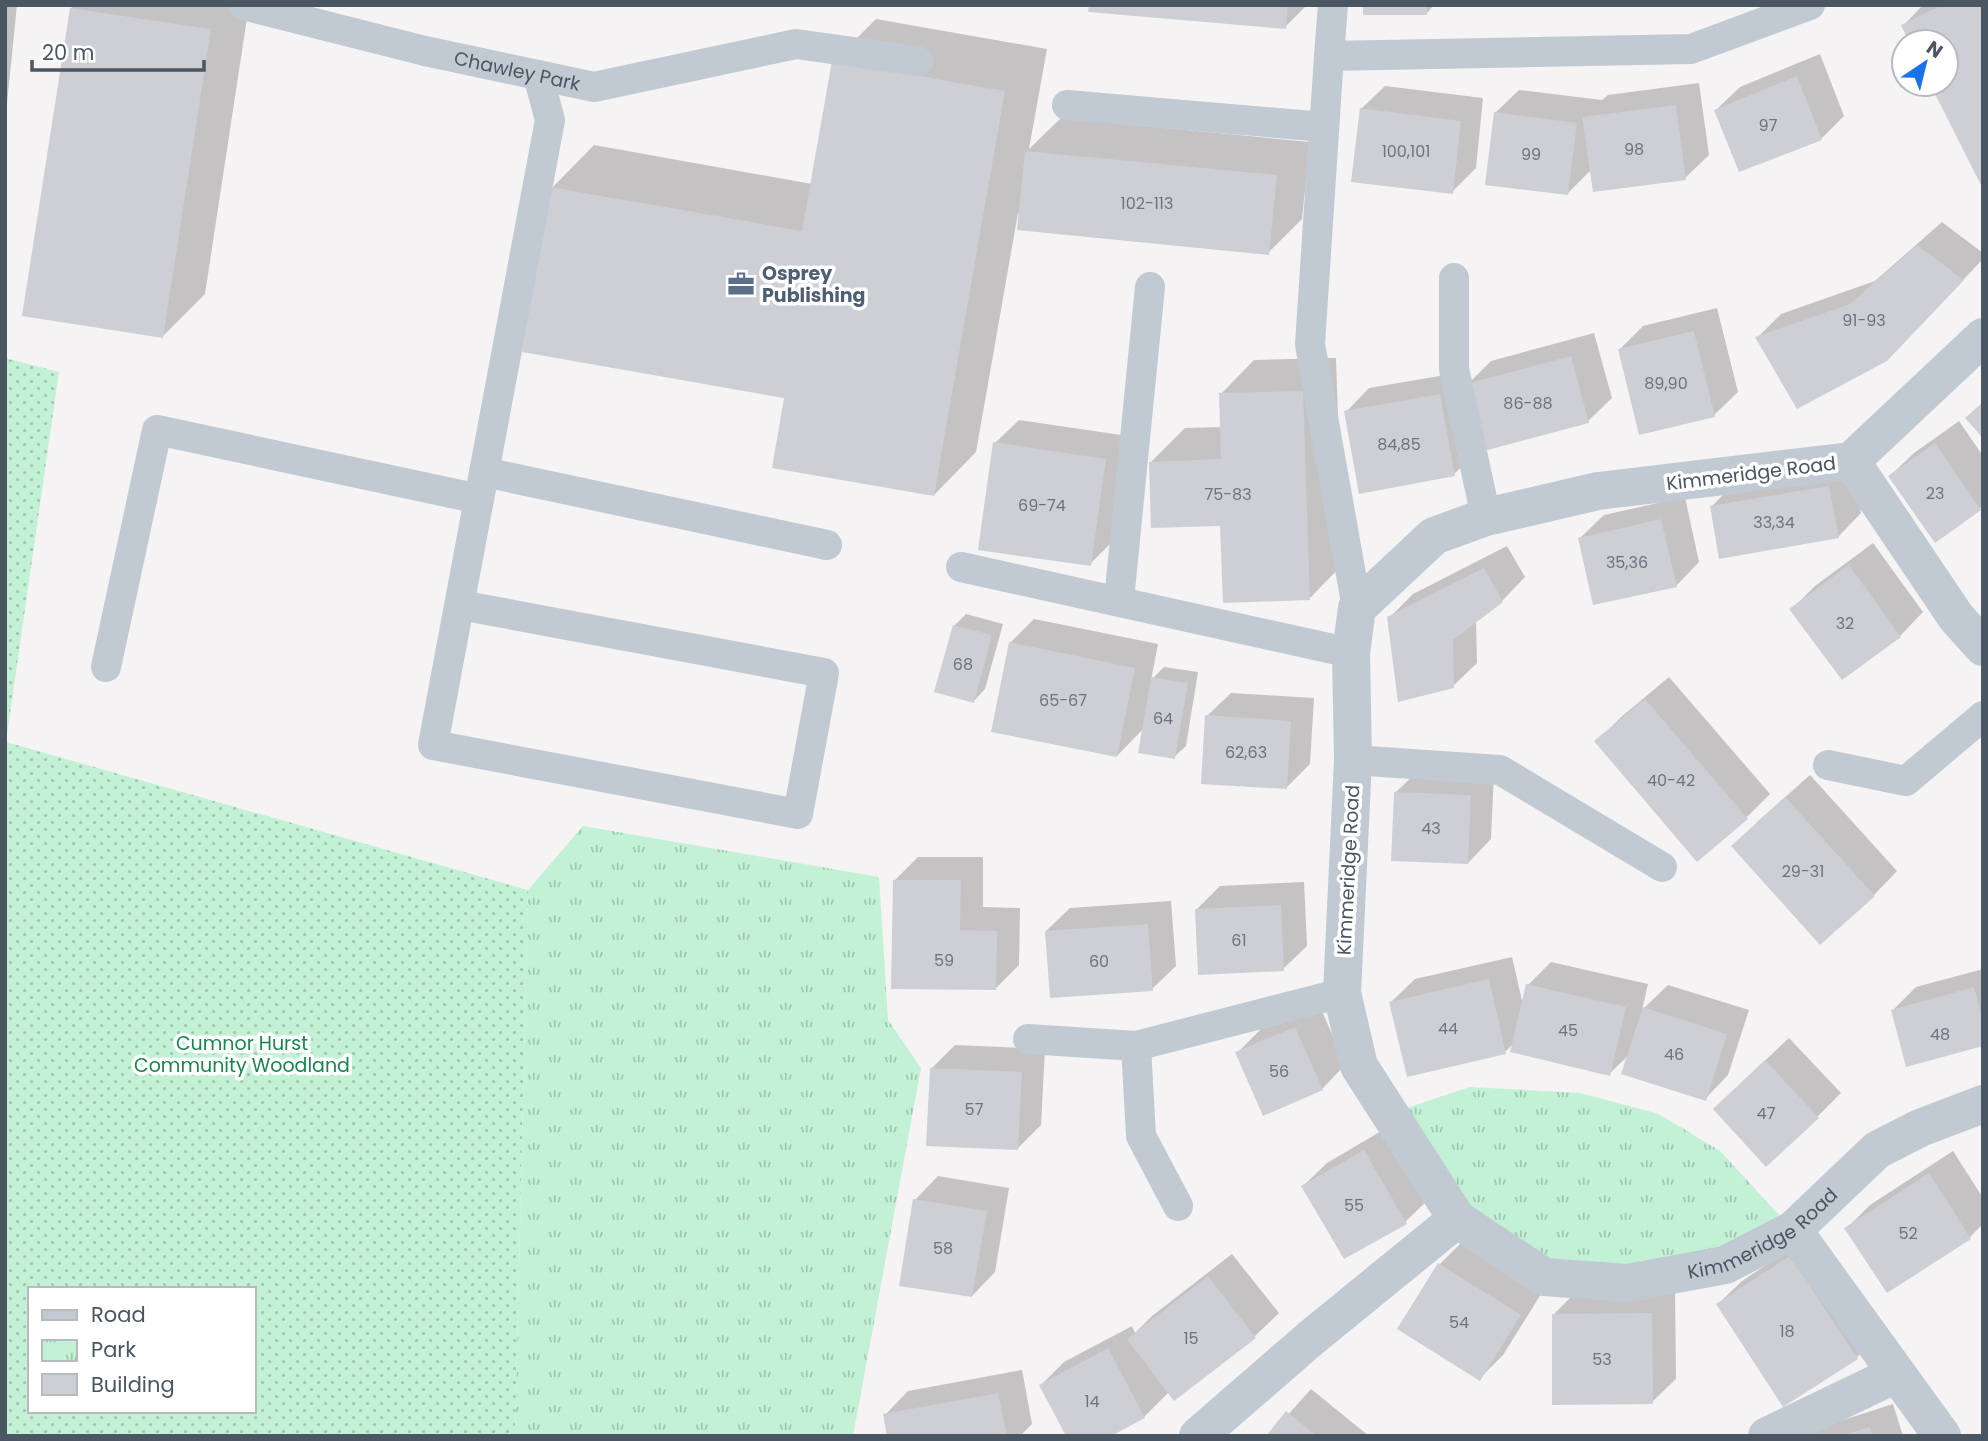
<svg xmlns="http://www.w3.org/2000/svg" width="1988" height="1441" viewBox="0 0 1988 1441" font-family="Poppins,sans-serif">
<defs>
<pattern id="grass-dots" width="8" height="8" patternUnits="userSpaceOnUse" patternTransform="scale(1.75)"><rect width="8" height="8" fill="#c3f1d5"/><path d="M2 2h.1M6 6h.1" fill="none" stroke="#a0c6b0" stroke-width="1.8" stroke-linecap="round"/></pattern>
<pattern id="park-tufts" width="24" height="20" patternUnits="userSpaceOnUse" patternTransform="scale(1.75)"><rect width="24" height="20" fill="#c3f1d5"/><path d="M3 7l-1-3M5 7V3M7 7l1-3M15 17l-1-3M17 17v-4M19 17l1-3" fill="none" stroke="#a0c6b0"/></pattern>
</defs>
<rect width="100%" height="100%" fill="#f5f3f3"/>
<path fill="url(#grass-dots)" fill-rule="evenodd" d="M5,358L59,372L6,742L528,890L515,1436H5ZM30,1289H254V1411H30Z"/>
<g fill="url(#park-tufts)">
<polygon points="583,826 879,877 888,1020 921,1068 853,1436 515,1436 528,890"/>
<polygon points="1470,1087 1580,1093 1659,1114 1720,1151 1793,1230 1725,1265 1544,1277 1457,1219 1389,1114"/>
</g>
<g fill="#0003">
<polygon points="5,5 17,5 5,123"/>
<polygon points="75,5 249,5 205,294 163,336 71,8"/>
<polygon points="1091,5 1307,5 1285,27"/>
<polygon points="1364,5 1434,5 1427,13"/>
<polygon points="1923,5 1983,5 1983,185 1932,84 1946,84 1946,42 1911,42 1903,26"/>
<polygon points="876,19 1047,49 1029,149 1061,118 1310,142 1302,219 1268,253 1018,213 976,452 934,495 786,397 552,188 594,145 812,184 833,62"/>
<polygon points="1820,54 1844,116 1821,139 1716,110 1740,87"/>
<polygon points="1699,83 1709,155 1685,178 1591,170 1568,193 1495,113 1519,90 1602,100 1608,95"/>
<polygon points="1385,86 1483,98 1476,168 1452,192 1361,109"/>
<polygon points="1942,222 1983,253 1983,259 1910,336 1758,337 1781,314 1875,281"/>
<polygon points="1717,308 1738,392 1714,415 1620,349 1643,326"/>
<polygon points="1594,333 1612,398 1588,421 1468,384 1491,361"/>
<polygon points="1336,358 1343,564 1310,598 1151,462 1185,428 1222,427 1221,394 1254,360"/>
<polygon points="1463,372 1477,451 1454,474 1346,412 1369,388"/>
<polygon points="1019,420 1128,436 1113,541 1090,564 995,443"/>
<polygon points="1959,421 1983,456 1983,506 1935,540 1890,476 1914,453"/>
<polygon points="1852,463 1861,513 1838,537 1711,507 1735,483"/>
<polygon points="1685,497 1699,562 1676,586 1580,538 1604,515"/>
<polygon points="1873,543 1923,612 1900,636 1842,678 1792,609 1815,586"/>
<polygon points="1507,546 1525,577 1502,601 1476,620 1477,663 1453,686 1389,618 1413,594"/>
<polygon points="966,614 1003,624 985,689 974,701 954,626"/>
<polygon points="1034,619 1158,644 1151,680 1164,667 1198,672 1186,746 1174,757 1144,728 1117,756 1010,643"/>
<polygon points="1669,677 1770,794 1747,817 1597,742 1620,718"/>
<polygon points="1231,693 1314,698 1310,764 1287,787 1207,716"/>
<polygon points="1419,770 1494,772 1491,839 1468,863 1395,793"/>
<polygon points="1810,775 1897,871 1874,895 1756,823"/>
<polygon points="918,857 983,857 983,907 1020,908 1019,965 996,988 894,881"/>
<polygon points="1304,882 1307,946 1283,969 1197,909 1220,886"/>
<polygon points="1171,901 1176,966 1152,989 1046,931 1070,908"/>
<polygon points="1512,957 1523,1005 1528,985 1551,962 1648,984 1642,1010 1668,985 1749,1010 1728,1075 1705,1099 1630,1054 1609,1074 1514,1043 1505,1052 1391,1002 1415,979"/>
<polygon points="1983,969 1983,1044 1893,1010 1916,987"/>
<polygon points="1319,1004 1345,1065 1322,1089 1237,1053 1261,1029"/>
<polygon points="1789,1038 1841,1093 1817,1117 1738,1086"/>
<polygon points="955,1045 1045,1049 1041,1125 1018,1148 931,1069"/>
<polygon points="1388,1127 1429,1199 1405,1222 1303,1186 1327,1163"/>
<polygon points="1953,1151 1983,1198 1983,1224 1970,1237 1847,1228 1870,1205"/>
<polygon points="938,1176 1009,1188 995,1272 972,1296 915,1200"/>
<polygon points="1814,1233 1880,1334 1857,1357 1718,1304 1742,1281"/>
<polygon points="1463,1241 1543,1291 1503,1355 1479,1379 1440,1264"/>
<polygon points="1232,1254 1279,1313 1255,1336 1174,1399 1169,1392 1144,1417 1041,1385 1064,1362 1132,1326 1135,1333 1152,1316"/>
<polygon points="1675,1290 1676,1379 1652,1402 1554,1314 1577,1291"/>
<polygon points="1022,1370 1032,1424 1020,1436 889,1436 885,1415 908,1391"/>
<polygon points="1311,1389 1369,1436 1269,1436"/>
<polygon points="1893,1404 1903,1436 1803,1436 1806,1432"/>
</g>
<g fill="#cdcfd5">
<polygon points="1089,5 1288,5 1286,29 1088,12"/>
<rect x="1363" y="5" width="64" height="10"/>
<polygon points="1942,5 1983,5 1983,189 1930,84 1946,84 1946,42 1909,42 1901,25"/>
<polygon points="70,8 211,29 163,338 22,316"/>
<polygon points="832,61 1005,91 934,496 772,468 784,398 522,352 550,187 802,231"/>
<polygon points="1797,76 1822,140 1739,172 1714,110"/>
<polygon points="1676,105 1686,180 1593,192 1582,117"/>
<polygon points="1360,108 1461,121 1453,194 1351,182"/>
<polygon points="1494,112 1577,123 1568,195 1485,185"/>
<polygon points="1025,151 1277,175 1269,255 1017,230"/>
<polygon points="1917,245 1964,280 1887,361 1797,409 1755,337 1850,304"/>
<polygon points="1694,331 1715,417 1639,435 1618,349"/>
<polygon points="1571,356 1589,423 1484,451 1466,384"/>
<polygon points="1303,391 1310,600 1223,603 1220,526 1151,528 1149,462 1221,459 1219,393"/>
<polygon points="1440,394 1455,476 1359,494 1344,411"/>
<polygon points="1983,402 1983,438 1965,418"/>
<polygon points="993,442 1106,459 1091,566 978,550"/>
<polygon points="1935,443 1981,510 1935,543 1888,476"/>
<polygon points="1829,486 1839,538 1719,559 1710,506"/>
<polygon points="1661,519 1677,587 1593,605 1578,538"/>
<polygon points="1849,565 1901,637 1842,680 1789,609"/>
<polygon points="1484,568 1503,602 1453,640 1454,688 1398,702 1387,617"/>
<polygon points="953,625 992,635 974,703 934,692"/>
<polygon points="1009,642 1135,668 1117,757 991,732"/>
<polygon points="1151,677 1188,683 1175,759 1138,753"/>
<polygon points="1645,699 1748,819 1697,862 1594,741"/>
<polygon points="1205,715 1291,721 1287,789 1201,784"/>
<polygon points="1394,792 1471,795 1468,864 1391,861"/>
<polygon points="1785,797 1875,896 1820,945 1731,846"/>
<polygon points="893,880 961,880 960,930 997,931 996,990 891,989"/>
<polygon points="1281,905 1284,971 1198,975 1195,909"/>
<polygon points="1148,924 1153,991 1050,998 1045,931"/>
<polygon points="1489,979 1506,1054 1407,1077 1389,1002"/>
<polygon points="1526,984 1626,1007 1610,1076 1510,1052"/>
<polygon points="1974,987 1983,1022 1983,1046 1906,1067 1891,1010"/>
<polygon points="1643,1007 1727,1034 1706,1101 1621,1074"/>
<polygon points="1295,1027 1323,1090 1263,1116 1235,1052"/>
<polygon points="1765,1060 1819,1118 1766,1167 1713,1109"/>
<polygon points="930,1068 1022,1072 1018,1150 926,1146"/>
<polygon points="1364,1150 1407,1224 1344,1259 1301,1186"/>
<polygon points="1929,1173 1971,1239 1887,1293 1844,1228"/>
<polygon points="913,1199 987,1211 972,1297 899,1286"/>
<polygon points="1790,1256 1858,1359 1783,1407 1716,1304"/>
<polygon points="1438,1263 1521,1315 1480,1381 1397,1329"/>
<polygon points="1208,1276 1256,1338 1174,1401 1127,1339"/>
<polygon points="1652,1313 1653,1404 1552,1405 1552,1314"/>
<polygon points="1108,1348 1145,1418 1111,1436 1066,1436 1039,1385"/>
<polygon points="998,1393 1007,1436 887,1436 883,1414"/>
<polygon points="1286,1411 1317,1436 1266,1436"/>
<polygon points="1870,1427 1873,1436 1843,1436 1843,1435"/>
</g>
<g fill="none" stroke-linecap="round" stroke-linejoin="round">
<g stroke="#c1cad2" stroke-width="30">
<path id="s1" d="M243,5L425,51L594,87L796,44L918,61"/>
<polyline points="1329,56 1333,5"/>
<polyline points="1067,105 1324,127"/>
<polyline points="1454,278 1454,369 1486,517"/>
<polyline points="484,472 827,545"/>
<polyline points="961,567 1351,653"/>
<polyline points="1119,600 1150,287"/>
<polyline points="460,605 824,673 798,814 433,745 550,120 538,75"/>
<polyline points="1357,608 1310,344 1329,56 1691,49 1810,5"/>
<polyline points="106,667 157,430 479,499"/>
<polyline points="1353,760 1500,770 1662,867"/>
<polyline points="1828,765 1906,781 1983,716"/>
<polyline points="1028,1039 1136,1046 1342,993"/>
<polyline points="1136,1046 1141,1136 1178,1206"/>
</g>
<g stroke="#c1cad2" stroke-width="38">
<path id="s2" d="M1983,337L1851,461L1598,491L1486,517L1434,536L1357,608L1351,653L1353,760L1342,993L1359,1066L1457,1219L1544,1277L1628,1283L1725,1265L1793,1230L1877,1150L1920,1128L1983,1104"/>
<polyline points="1851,461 1956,617 1983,647"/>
<polyline points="1793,1230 1942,1436"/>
<polyline points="1198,1436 1311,1338 1457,1219"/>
<polyline points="1767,1436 1896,1374"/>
</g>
</g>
<defs>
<g id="office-bare" transform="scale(2.1)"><path d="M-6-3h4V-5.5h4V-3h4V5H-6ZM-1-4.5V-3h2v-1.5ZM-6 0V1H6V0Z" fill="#5c6f8a" stroke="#fff" stroke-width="2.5" paint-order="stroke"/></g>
</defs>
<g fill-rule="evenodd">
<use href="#office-bare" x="741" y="284"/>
</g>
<g text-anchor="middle" stroke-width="7" stroke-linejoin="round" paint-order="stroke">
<g font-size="16" fill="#6b747e">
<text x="1768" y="131">97</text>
<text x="1634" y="155">98</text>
<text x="1406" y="157">100,101</text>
<text x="1531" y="160">99</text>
<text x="1147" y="209">102-113</text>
<text x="1864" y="326">91-93</text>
<text x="1666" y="389">89,90</text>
<text x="1528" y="409">86-88</text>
<text x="1399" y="450">84,85</text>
<text x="1935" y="499">23</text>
<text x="1228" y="500">75-83</text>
<text x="1042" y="511">69-74</text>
<text x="1774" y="528">33,34</text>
<text x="1627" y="568">35,36</text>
<text x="1845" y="629">32</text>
<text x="963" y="670">68</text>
<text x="1063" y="706">65-67</text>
<text x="1163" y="724">64</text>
<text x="1246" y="758">62,63</text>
<text x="1671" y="786">40-42</text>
<text x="1431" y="834">43</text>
<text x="1803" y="877">29-31</text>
<text x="1239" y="946">61</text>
<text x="944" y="966">59</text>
<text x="1099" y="967">60</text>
<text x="1448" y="1034">44</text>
<text x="1568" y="1036">45</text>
<text x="1940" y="1040">48</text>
<text x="1674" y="1060">46</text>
<text x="1279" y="1077">56</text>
<text x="974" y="1115">57</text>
<text x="1766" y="1119">47</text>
<text x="1354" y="1211">55</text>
<text x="1908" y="1239">52</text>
<text x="943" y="1254">58</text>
<text x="1459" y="1328">54</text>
<text x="1787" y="1337">18</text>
<text x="1191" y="1344">15</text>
<text x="1602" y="1365">53</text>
<text x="1092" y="1407">14</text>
</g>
<g font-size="19" fill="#4a5661" stroke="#fff">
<text dy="7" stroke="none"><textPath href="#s1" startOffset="282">Chawley Park</textPath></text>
<text transform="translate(1751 473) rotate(-7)" y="7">Kimmeridge Road</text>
<text transform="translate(1348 870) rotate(-87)" y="7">Kimmeridge Road</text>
<text dy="7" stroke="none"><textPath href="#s2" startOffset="1689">Kimmeridge Road</textPath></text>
</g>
<g font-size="19" font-weight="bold" fill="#4e5e75" stroke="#fff" text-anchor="start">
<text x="762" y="280">Osprey<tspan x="762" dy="22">Publishing</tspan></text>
</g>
<g font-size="19" fill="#17864f" stroke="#fff">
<text x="242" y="1050">Cumnor Hurst<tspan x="242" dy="22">Community Woodland</tspan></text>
</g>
</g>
<rect width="1988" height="1441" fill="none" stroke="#4a5661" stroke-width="14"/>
<rect x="28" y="1287" width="228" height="126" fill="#ffffff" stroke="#b7bbc0" stroke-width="2"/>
<rect x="42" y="1310" width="35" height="10" fill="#c1cad2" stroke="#b7bbc0" stroke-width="2"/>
<text x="91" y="1322" font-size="21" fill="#4a5661">Road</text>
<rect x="42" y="1340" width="35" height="21" fill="url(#park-tufts)" stroke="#b7bbc0" stroke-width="2"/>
<text x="91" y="1357" font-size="21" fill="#4a5661">Park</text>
<rect x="42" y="1374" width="35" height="21" fill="#cdcfd5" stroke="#b7bbc0" stroke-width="2"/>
<text x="91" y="1392" font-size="21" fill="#4a5661">Building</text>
<g transform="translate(1925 63) rotate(35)"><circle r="33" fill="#ffffff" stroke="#b7bbc0" stroke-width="2"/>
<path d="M0-5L12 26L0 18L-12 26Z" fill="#1a73e8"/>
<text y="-10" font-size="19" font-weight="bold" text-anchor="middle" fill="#4a5661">N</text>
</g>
<path d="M32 60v10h172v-10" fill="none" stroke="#4a5661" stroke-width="3.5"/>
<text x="42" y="60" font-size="21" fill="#4a5661" stroke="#ffffff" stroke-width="5" paint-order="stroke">20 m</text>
</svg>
